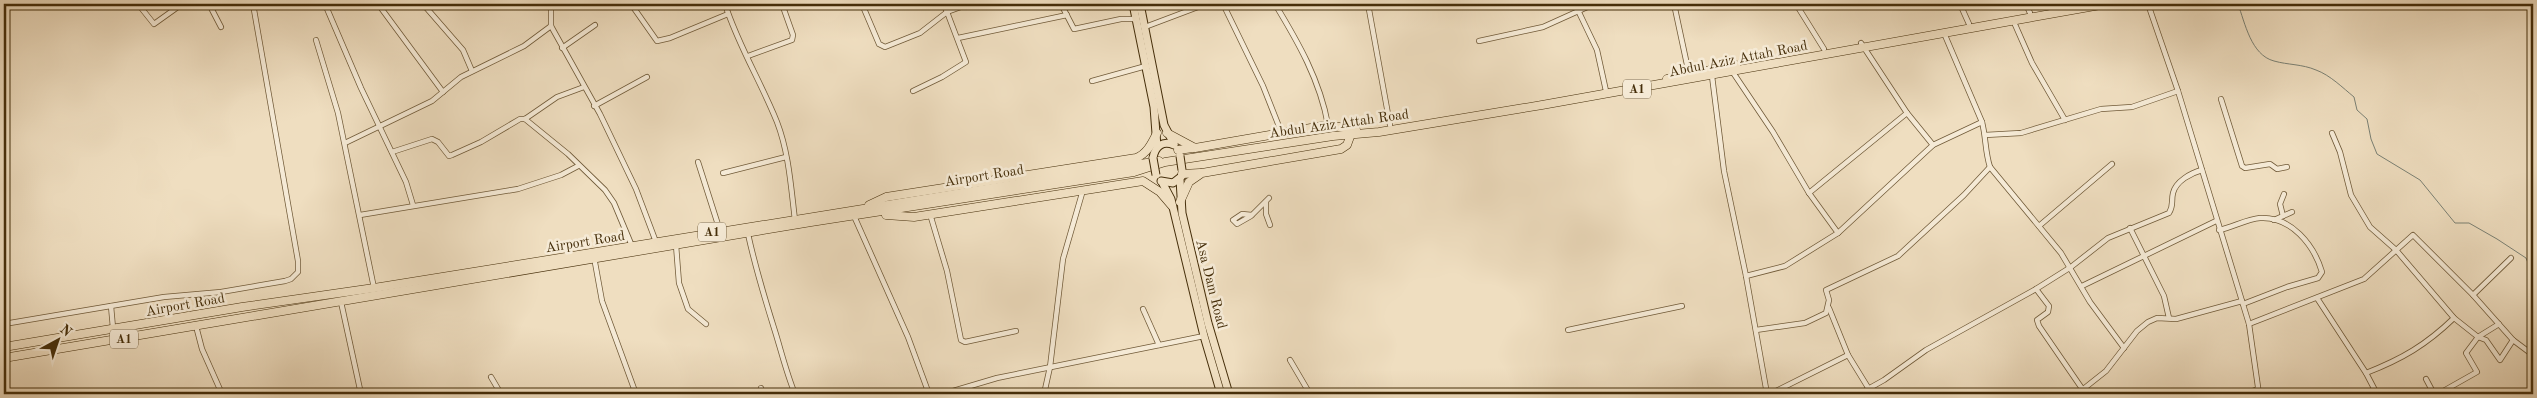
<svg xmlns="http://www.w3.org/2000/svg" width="2537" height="398" viewBox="0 0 2537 398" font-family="'Old Standard TT',serif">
<rect width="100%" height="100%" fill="#efdec0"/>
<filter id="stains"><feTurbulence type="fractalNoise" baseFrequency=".004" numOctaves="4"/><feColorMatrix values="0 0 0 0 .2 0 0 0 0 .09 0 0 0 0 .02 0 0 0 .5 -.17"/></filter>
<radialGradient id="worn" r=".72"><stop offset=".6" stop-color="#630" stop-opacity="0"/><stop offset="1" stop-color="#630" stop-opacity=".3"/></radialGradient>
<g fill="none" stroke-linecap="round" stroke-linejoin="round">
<path stroke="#7a8175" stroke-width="1" d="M2238,4C2245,23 2251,55 2274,61C2288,65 2302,64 2316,70C2330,75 2343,88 2354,97L2357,110L2367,119L2371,139L2377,154L2420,180L2455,223H2469L2497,239L2526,258L2533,275"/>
<g stroke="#705a38" stroke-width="6">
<g id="street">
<polyline points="138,4 154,24 182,4"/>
<polyline points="209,4 221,27"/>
<polyline points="325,4 361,88 406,182 413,205"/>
<polyline points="378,4 443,92"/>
<polyline points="423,4 463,50 472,71"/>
<polyline points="551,4 551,26 600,114 636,189 656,242"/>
<polyline points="631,4 657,41 670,38 728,14"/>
<path d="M725,4C738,45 761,82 777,122C789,153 791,188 795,220"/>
<polyline points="862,4 879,44 885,47 920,33 947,12 969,4"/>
<polyline points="1061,4 1074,29 1121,19 1136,19"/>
<polyline points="1220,4 1225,8 1263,86 1282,134"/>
<path d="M1275,4C1298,42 1320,80 1328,125"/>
<polyline points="1368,4 1390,125"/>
<polyline points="1575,4 1597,50 1606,91"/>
<polyline points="1674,4 1689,74"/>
<polyline points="1796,4 1824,49"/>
<polyline points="1960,4 1969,24"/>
<polyline points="2026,4 2030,13"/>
<polyline points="2148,4 2178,91 2249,324 2259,394"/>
<polyline points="2013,20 2032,63 2065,120"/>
<polyline points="1145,27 1206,4"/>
<path d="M1944,33L1982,122C1986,137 1985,152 1990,167L2061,253L2090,302L2124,348"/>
<polyline points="958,38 1067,15"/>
<polyline points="316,40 338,113 374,288"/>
<polyline points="1479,41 1543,27 1594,4"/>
<polyline points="1861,43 1907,113 1933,145"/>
<polyline points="562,48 595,25"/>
<polyline points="748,56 792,40 793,35 782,4"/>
<polyline points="1732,71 1773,132 1809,193 1838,233"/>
<polyline points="1712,76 1724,171 1746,276 1767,394"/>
<polyline points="1092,81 1146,66"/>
<polyline points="913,91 942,77 966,62 944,4"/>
<polyline points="2221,99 2242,166 2245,168 2270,164 2277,169 2287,167"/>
<polyline points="594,106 647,77"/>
<polyline points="525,119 568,154 605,190 614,203 632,246"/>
<polyline points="2332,133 2340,152 2351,195 2370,227 2396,250 2454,318 2478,337 2486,340 2500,360 2513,340"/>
<polyline points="1985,135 2021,133 2101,109 2132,107 2178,91"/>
<polyline points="345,143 432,101 461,77 524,46 551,26"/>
<polyline points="392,152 432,139 438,142 449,156 452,155 481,142 520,119 525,119 557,97 584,87"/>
<polyline points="698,162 720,231"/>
<polyline points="723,173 786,157"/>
<polyline points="1809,193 1907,113"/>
<polyline points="1266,202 1266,214 1270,225"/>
<polyline points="930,214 947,271 961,340 965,342 1016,331"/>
<polyline points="360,215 518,189 561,175 578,166"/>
<polyline points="1252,215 1242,214 1233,220 1237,224 1251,216 1269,198"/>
<polyline points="854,216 908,337 929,394"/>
<polyline points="2283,216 2280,204 2284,194"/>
<polyline points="2274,220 2292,212"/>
<polyline points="2039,226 2112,164"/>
<polyline points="2130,228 2164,296 2169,318"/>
<path d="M2219,230C2233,227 2247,219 2260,218C2291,216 2314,245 2322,272L2318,278L2287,287L2243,304"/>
<path d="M748,234C755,266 764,296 774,328C781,350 786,372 795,394"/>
<polyline points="676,245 679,283 688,309 706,324"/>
<polyline points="594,257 602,301 636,394"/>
<polyline points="1746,276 1785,266 1838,233 1933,145 1982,122"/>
<polyline points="2082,286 2216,221"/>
<polyline points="2036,289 2049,306 2048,312 2037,320 2039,326 2083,390"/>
<polyline points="2473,295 2511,258"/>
<polyline points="2317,298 2366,373 2377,394"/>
<polyline points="341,302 361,394"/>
<polyline points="111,306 113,328"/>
<polyline points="1829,308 1848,355 1872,394"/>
<polyline points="1143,309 1159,345"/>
<polyline points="4,324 164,297 221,292 285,281 291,279 298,272 298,261 253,4"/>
<polyline points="2249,324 2364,279 2413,235 2473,295 2513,340 2533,355"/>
<polyline points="196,326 202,349 222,394"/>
<polyline points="1568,330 1682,306"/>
<polyline points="1756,330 1805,323 1826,313 1829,300 1826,290 1898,256 1964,195 1990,167"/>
<polyline points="1290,360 1310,394"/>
<path d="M2366,373C2402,359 2426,345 2454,318"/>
<polyline points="491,377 501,394"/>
<polyline points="2426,379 2434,394"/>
<polyline points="761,388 763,394"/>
<polyline points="943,394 997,378 1204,336"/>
<polyline points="1044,394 1050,367 1063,259 1083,190"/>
<polyline points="1770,394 1848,355"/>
<path d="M1859,394L1884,380L1926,350L2036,289L2071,267L2108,238L2169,213C2174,205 2171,201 2173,193C2176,181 2191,173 2202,170"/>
<polyline points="2077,394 2106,371 2137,331 2148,322 2157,318 2176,319 2242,301"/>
<polyline points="2244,394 2258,389"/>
<polyline points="2438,394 2477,372 2466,353 2478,337 2499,324"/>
</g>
</g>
<g stroke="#452e0a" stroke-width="9">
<g id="primary">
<polyline points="1133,4 1154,107 1157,147"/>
<polyline points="1140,4 1164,125 1174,144"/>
<path d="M1153,158C1155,146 1163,140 1174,145"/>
<polyline points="1180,179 1182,213 1208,323 1229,394"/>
<polyline points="1161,181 1173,183 1182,176"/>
<polyline points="1162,182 1171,199 1204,336 1221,394"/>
</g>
</g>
<g stroke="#452e0a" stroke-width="9">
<g id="highway">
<polyline points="1667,79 1736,65"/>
<polyline points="1167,133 1195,148 1328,125 1356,130"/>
<polyline points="1178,150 1193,148"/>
<polyline points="1182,174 1200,173"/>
<polyline points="1180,202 1189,182 1202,173 1341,149 1347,145 1351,134"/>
<path d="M869,205L886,197L1136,158C1147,154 1152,143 1157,133"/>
<polyline points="886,215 914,217 1143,181 1160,192 1172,206"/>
<polyline points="4,347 242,307 374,288 1159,161"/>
<polyline points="4,358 811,222 1134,172 1165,162 1333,136 1379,132 1542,105 2106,4"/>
</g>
</g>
<use href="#street" stroke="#f5ead6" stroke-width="4.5"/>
<use href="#primary" stroke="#efdec0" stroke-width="7"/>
<use href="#highway" stroke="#efdec0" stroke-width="8"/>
<g stroke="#452e0a" stroke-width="9" stroke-linecap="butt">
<g id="primary-bridge">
<polyline points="1180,156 1182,170"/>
<polyline points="1153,158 1156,175"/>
</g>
</g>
<use href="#primary-bridge" stroke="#efdec0" stroke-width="7"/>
</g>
<g text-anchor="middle" stroke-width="5" stroke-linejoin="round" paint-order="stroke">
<g fill="#f5ead6" stroke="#7a6647" stroke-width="1">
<rect x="1623" y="79.5" width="28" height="19" rx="4"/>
<rect x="698" y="222.5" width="28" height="19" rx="4"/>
<rect x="110" y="329.5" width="28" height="19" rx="4"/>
</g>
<g font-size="12" font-weight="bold" fill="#452e0a">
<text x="1637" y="93">A1</text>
<text x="712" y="236">A1</text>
<text x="124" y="343">A1</text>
</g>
<g font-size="14" fill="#452e0a" stroke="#f5ead6">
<text transform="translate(1738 58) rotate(-11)" y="5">Abdul Aziz Attah Road</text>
<text transform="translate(1339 123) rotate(-8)" y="5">Abdul Aziz Attah Road</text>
<text transform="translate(984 175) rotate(-9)" y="5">Airport Road</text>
<text transform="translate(585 241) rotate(-9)" y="5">Airport Road</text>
<text transform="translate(1212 284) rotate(76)" y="5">Asa Dam Road</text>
<text transform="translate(185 304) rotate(-10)" y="5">Airport Road</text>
</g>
</g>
<rect width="2537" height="398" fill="none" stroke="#efdec0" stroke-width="20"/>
<rect x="5" y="5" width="2527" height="388" fill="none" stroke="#452e0a" stroke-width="2.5"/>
<rect x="10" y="10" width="2517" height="378" fill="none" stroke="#452e0a"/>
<g transform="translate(58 340) rotate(40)" stroke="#f5ead6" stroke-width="4" paint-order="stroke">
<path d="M0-4L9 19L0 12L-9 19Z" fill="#452e0a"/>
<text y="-8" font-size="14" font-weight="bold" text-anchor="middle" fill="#452e0a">N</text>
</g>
<rect width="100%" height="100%" filter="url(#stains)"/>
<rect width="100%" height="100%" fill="url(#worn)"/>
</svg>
